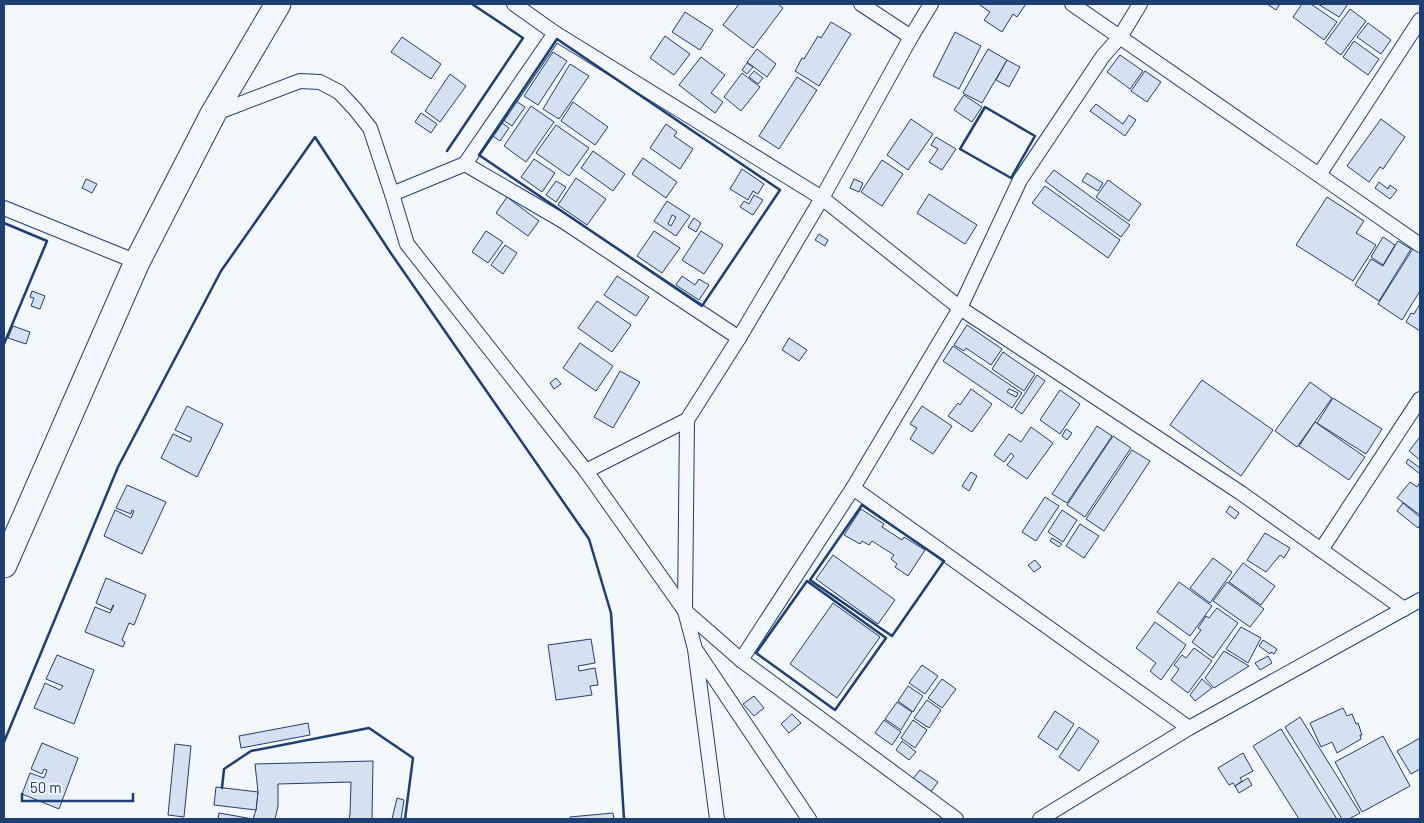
<svg xmlns="http://www.w3.org/2000/svg" width="1424" height="823" viewBox="0 0 1424 823" font-family="Barlow,sans-serif">
<rect width="100%" height="100%" fill="#f4f7fb"/>
<g fill="#d5e0f0" stroke="#1d3f73" fill-rule="evenodd">
<polygon points="739,4 778,4 783,8 753,48 723,25"/>
<polygon points="981,4 1026,4 1017,17 1013,14 1002,32 984,20 990,12 980,5"/>
<polygon points="1267,4 1280,4 1276,10"/>
<polygon points="1302,4 1311,4 1337,22 1324,40 1293,17"/>
<polygon points="1318,4 1348,4 1339,17"/>
<polygon points="1350,9 1366,21 1341,55 1325,43"/>
<polygon points="685,12 713,30 700,50 672,32"/>
<polygon points="831,22 851,34 819,86 795,71 802,58 804,59 818,36 821,38"/>
<polygon points="1368,23 1391,40 1381,54 1357,37"/>
<polygon points="955,32 981,46 959,89 933,76"/>
<polygon points="665,36 690,54 674,75 650,58"/>
<polygon points="402,37 441,64 431,79 391,52"/>
<polygon points="1354,41 1379,59 1368,75 1343,57"/>
<polygon points="757,49 776,64 767,77 747,62"/>
<polygon points="988,49 1007,60 982,103 963,93"/>
<polygon points="553,52 567,61 538,105 524,96"/>
<polygon points="1120,55 1143,71 1130,89 1107,72"/>
<polygon points="701,57 725,75 711,93 723,102 715,113 679,85"/>
<polygon points="1007,60 1020,67 1009,87 996,80"/>
<polygon points="747,63 753,67 747,74 742,70"/>
<polygon points="570,64 589,76 559,119 543,109"/>
<polygon points="754,71 763,78 758,84 749,77"/>
<polygon points="1145,71 1161,82 1147,102 1131,91"/>
<polygon points="742,73 760,87 741,111 724,97"/>
<polygon points="450,74 466,86 440,122 425,111"/>
<polygon points="797,77 817,90 779,149 759,136"/>
<polygon points="964,95 982,107 972,122 954,110"/>
<polygon points="516,101 525,107 512,126 503,120"/>
<polygon points="573,102 608,127 595,145 561,121"/>
<polygon points="1096,104 1123,124 1129,115 1136,120 1125,136 1090,111"/>
<polygon points="531,106 554,122 526,162 504,146"/>
<polygon points="421,113 437,124 431,133 415,122"/>
<polygon points="911,119 933,134 908,170 887,155"/>
<polygon points="1381,119 1405,137 1383,169 1380,167 1369,182 1347,166"/>
<polygon points="502,123 509,128 500,141 493,136"/>
<polygon points="666,124 677,132 674,136 693,149 680,169 650,148"/>
<polygon points="556,125 589,148 569,176 536,153"/>
<polygon points="936,137 956,149 942,170 929,162 938,149 931,145"/>
<polygon points="593,151 625,174 613,191 581,168"/>
<polygon points="643,158 677,182 666,198 632,174"/>
<polygon points="534,159 555,173 542,192 521,177"/>
<polygon points="882,160 903,174 882,206 861,192"/>
<polygon points="742,169 764,184 758,194 753,191 748,200 730,189"/>
<polygon points="1054,170 1130,225 1121,237 1045,181"/>
<polygon points="1087,173 1103,183 1098,191 1082,181"/>
<polygon points="576,178 606,199 587,225 558,205"/>
<polygon points="86,179 97,184 92,193 82,188"/>
<polygon points="854,179 863,183 859,192 850,188"/>
<polygon points="1108,180 1141,204 1129,221 1096,197"/>
<polygon points="556,181 566,187 556,202 546,195"/>
<polygon points="1379,182 1388,189 1390,185 1397,190 1390,199 1375,188"/>
<polygon points="1045,186 1120,240 1108,258 1032,203"/>
<polygon points="929,194 977,225 965,244 917,213"/>
<polygon points="754,195 763,200 753,215 740,207 744,201 749,204"/>
<polygon points="507,197 539,221 528,236 496,213"/>
<polygon points="1327,197 1364,221 1356,233 1376,245 1353,281 1296,245"/>
<path d="M667,201L690,216L676,236L654,221ZM672,215L676,217L671,226L668,224Z"/>
<polygon points="694,218 701,223 696,232 688,227"/>
<polygon points="486,231 503,242 488,263 472,252"/>
<polygon points="654,231 680,248 662,273 637,256"/>
<polygon points="701,231 723,245 704,274 682,260"/>
<polygon points="819,234 828,240 825,246 815,240"/>
<polygon points="1383,237 1395,245 1383,265 1371,257"/>
<polygon points="1398,241 1411,249 1379,301 1355,285 1371,259 1383,266"/>
<polygon points="505,245 517,253 503,274 491,265"/>
<polygon points="1414,247 1420,252 1420,291 1402,320 1378,304"/>
<polygon points="617,276 649,297 636,316 604,295"/>
<polygon points="682,276 695,285 699,279 709,285 699,300 676,285"/>
<polygon points="32,291 45,296 40,309 31,306 34,298 30,297"/>
<polygon points="597,301 631,325 612,352 578,328"/>
<polygon points="1420,304 1420,331 1406,322 1411,313 1414,314"/>
<polygon points="967,325 1002,349 991,365 966,348 964,351 954,345"/>
<polygon points="13,326 30,332 26,344 8,338"/>
<polygon points="789,338 807,350 799,361 782,350"/>
<polygon points="580,343 613,366 596,391 563,368"/>
<path d="M953,346L1022,393L1012,408L943,361ZM1009,389L1018,393L1016,397L1007,392Z"/>
<polygon points="1003,352 1035,374 1024,391 992,369"/>
<polygon points="620,371 640,382 613,428 594,417"/>
<polygon points="1037,375 1045,381 1022,414 1015,409"/>
<polygon points="556,378 561,384 554,389 550,383"/>
<polygon points="1202,380 1273,430 1241,476 1170,425"/>
<polygon points="1310,382 1332,398 1297,447 1275,431"/>
<polygon points="971,389 992,404 972,432 948,416 958,403 960,405"/>
<polygon points="1060,390 1080,404 1060,434 1040,420"/>
<polygon points="1333,398 1382,429 1366,454 1317,423"/>
<polygon points="187,406 223,424 197,477 161,458 173,434 190,442 192,438 175,430"/>
<polygon points="922,406 952,426 933,454 910,439 917,428 910,424"/>
<polygon points="1315,422 1365,457 1349,480 1299,446"/>
<polygon points="1097,426 1112,436 1067,503 1052,494"/>
<polygon points="1031,427 1053,443 1027,479 1007,465 1014,456 1011,453 1004,462 994,455 1009,434 1021,442"/>
<polygon points="1066,429 1072,433 1067,440 1062,436"/>
<polygon points="1113,436 1131,448 1085,517 1067,505"/>
<polygon points="1420,437 1420,460 1409,451"/>
<polygon points="1132,450 1150,461 1104,531 1086,519"/>
<polygon points="1408,459 1420,468 1420,474 1406,463"/>
<polygon points="971,472 977,476 969,491 962,486"/>
<polygon points="1410,482 1417,487 1420,482 1420,515 1397,498"/>
<polygon points="127,485 166,502 142,554 104,536 115,510 131,518 134,511 132,510 131,514 116,508"/>
<polygon points="1045,497 1059,506 1036,541 1022,532"/>
<polygon points="1403,503 1420,517 1420,525 1418,528 1397,511"/>
<polygon points="1230,506 1239,513 1235,519 1226,512"/>
<polygon points="861,509 884,524 882,527 902,540 904,537 925,550 908,576 895,567 897,564 891,559 894,555 872,541 869,545 862,541 860,544 844,535"/>
<polygon points="1062,510 1077,520 1063,542 1048,532"/>
<polygon points="1080,524 1099,536 1084,558 1066,546"/>
<polygon points="1265,533 1290,548 1284,558 1280,555 1266,572 1247,560"/>
<polygon points="1052,538 1062,544 1059,547 1050,541"/>
<polygon points="833,555 895,600 878,624 816,579"/>
<polygon points="1213,558 1232,572 1210,603 1190,588"/>
<polygon points="1035,560 1041,567 1034,572 1028,565"/>
<polygon points="1243,563 1275,586 1261,605 1229,582"/>
<polygon points="106,578 146,595 134,625 129,623 122,640 125,642 123,647 85,632 95,607 110,613 114,605 113,605 111,610 96,603"/>
<polygon points="1179,582 1212,606 1190,636 1157,612"/>
<polygon points="1227,582 1264,609 1250,627 1213,601"/>
<polygon points="833,603 880,637 837,698 790,664"/>
<polygon points="1217,608 1238,623 1213,658 1192,642 1201,630 1198,628 1206,616 1209,618"/>
<polygon points="1155,622 1186,645 1161,680 1150,671 1156,663 1136,648"/>
<polygon points="1241,627 1261,638 1248,663 1226,649"/>
<polygon points="591,639 595,663 578,666 579,671 595,668 598,685 590,686 592,695 556,700 548,645"/>
<polygon points="1263,640 1277,649 1274,654 1271,652 1270,654 1259,646"/>
<polygon points="1194,648 1212,661 1188,693 1171,680 1179,669 1174,665 1182,655 1186,658"/>
<polygon points="1224,651 1249,666 1214,688 1205,678"/>
<polygon points="57,655 94,670 74,724 34,708 45,683 60,690 63,686 46,679"/>
<polygon points="1268,656 1272,663 1260,670 1255,663"/>
<polygon points="922,665 938,676 925,694 909,683"/>
<polygon points="942,679 956,689 942,708 928,698"/>
<polygon points="1202,679 1212,688 1195,701 1190,695"/>
<polygon points="908,686 923,696 913,712 898,701"/>
<polygon points="754,696 764,708 754,716 743,704"/>
<polygon points="927,700 941,710 929,728 914,718"/>
<polygon points="897,702 912,712 901,730 885,719"/>
<polygon points="1343,708 1347,716 1352,714 1356,724 1358,723 1362,735 1360,735 1361,739 1337,753 1332,742 1321,747 1310,723"/>
<polygon points="1055,711 1074,724 1057,750 1038,737"/>
<polygon points="792,714 801,723 789,733 781,724"/>
<polygon points="1300,717 1360,813 1349,819 1342,819 1285,727"/>
<polygon points="884,720 901,732 892,745 875,733"/>
<polygon points="913,720 927,730 915,748 901,738"/>
<polygon points="308,723 310,735 241,748 239,736"/>
<polygon points="1079,727 1099,741 1079,771 1059,757"/>
<polygon points="1281,729 1337,819 1299,819 1253,746"/>
<polygon points="1383,736 1410,786 1362,812 1335,762"/>
<polygon points="1420,738 1420,769 1411,774 1397,751"/>
<polygon points="902,741 916,752 909,760 896,750"/>
<polygon points="42,743 78,758 59,809 22,794 30,773 44,778 47,770 44,769 42,774 31,769"/>
<polygon points="175,744 191,746 184,817 168,815"/>
<polygon points="1243,753 1253,771 1240,778 1242,781 1235,786 1233,783 1229,785 1218,768"/>
<polygon points="373,761 372,819 349,819 350,814 351,782 278,784 278,806 275,819 253,819 256,810 258,792 255,764"/>
<polygon points="920,770 938,782 930,793 912,780"/>
<polygon points="1248,778 1252,785 1239,793 1235,786"/>
<polygon points="216,787 258,792 256,810 214,805"/>
<polygon points="397,798 404,800 401,819 392,819"/>
<polygon points="219,813 253,819 218,819"/>
<polygon points="613,813 614,819 571,819 570,817"/>
</g>
<g fill="none" stroke-linecap="round" stroke-linejoin="round">
<g stroke="#1d3f73" stroke-width="16">
<g id="street">
<polyline points="514,4 555,33 822,198 960,308 1241,493 1404,609"/>
<polyline points="861,4 911,37"/>
<polyline points="1072,4 1420,245"/>
<polyline points="216,113 300,81 320,82 339,92 355,109 370,128 392,194 407,244 586,471 685,611 695,649 717,819"/>
<polyline points="465,164 555,33"/>
<polyline points="1319,175 1420,20"/>
<polyline points="392,194 465,164 563,221 739,338"/>
<polyline points="4,208 137,262"/>
<polyline points="687,420 685,611 741,660 956,819"/>
<polyline points="586,471 687,420 739,338 822,198 911,37 931,4"/>
<polyline points="853,488 1189,728"/>
<polyline points="1321,550 1420,399"/>
<polyline points="697,652 809,819"/>
<polyline points="741,660 853,488 960,308 1020,180 1103,56 1120,37 1140,4"/>
<polyline points="1040,819 1189,728 1420,600"/>
</g>
</g>
<g stroke="#1d3f73" stroke-width="27">
<polyline id="highway" points="4,565 137,262 213,114 278,4"/>
</g>
<use href="#street" stroke="#f4f7fb" stroke-width="14"/>
<use href="#highway" stroke="#f4f7fb" stroke-width="25"/>
<g stroke="#1d3f73" stroke-width="2.5">
<polygon points="557,39 780,190 702,306 479,155"/>
<polygon points="985,107 1035,136 1011,178 960,149"/>
<polyline points="447,151 523,38 472,4"/>
<polyline points="4,223 47,241 4,344"/>
<polygon points="862,505 944,561 892,636 810,580"/>
<polygon points="807,581 886,638 835,710 756,653"/>
<polyline points="4,742 118,467 221,271 315,137 390,252 589,539 611,613 624,819"/>
<polyline points="222,788 224,769 251,751 369,728 413,758 405,819"/>
</g>
</g>
<rect width="1424" height="823" fill="none" stroke="#1d3f73" stroke-width="10"/>
<path d="M22 793v8h111v-8" fill="none" stroke="#1d3f73" stroke-width="2.5"/>
<text x="30" y="793" font-size="15" fill="#1d3f73" stroke="#f4f7fb" stroke-width="4" paint-order="stroke">50 m</text>
</svg>
